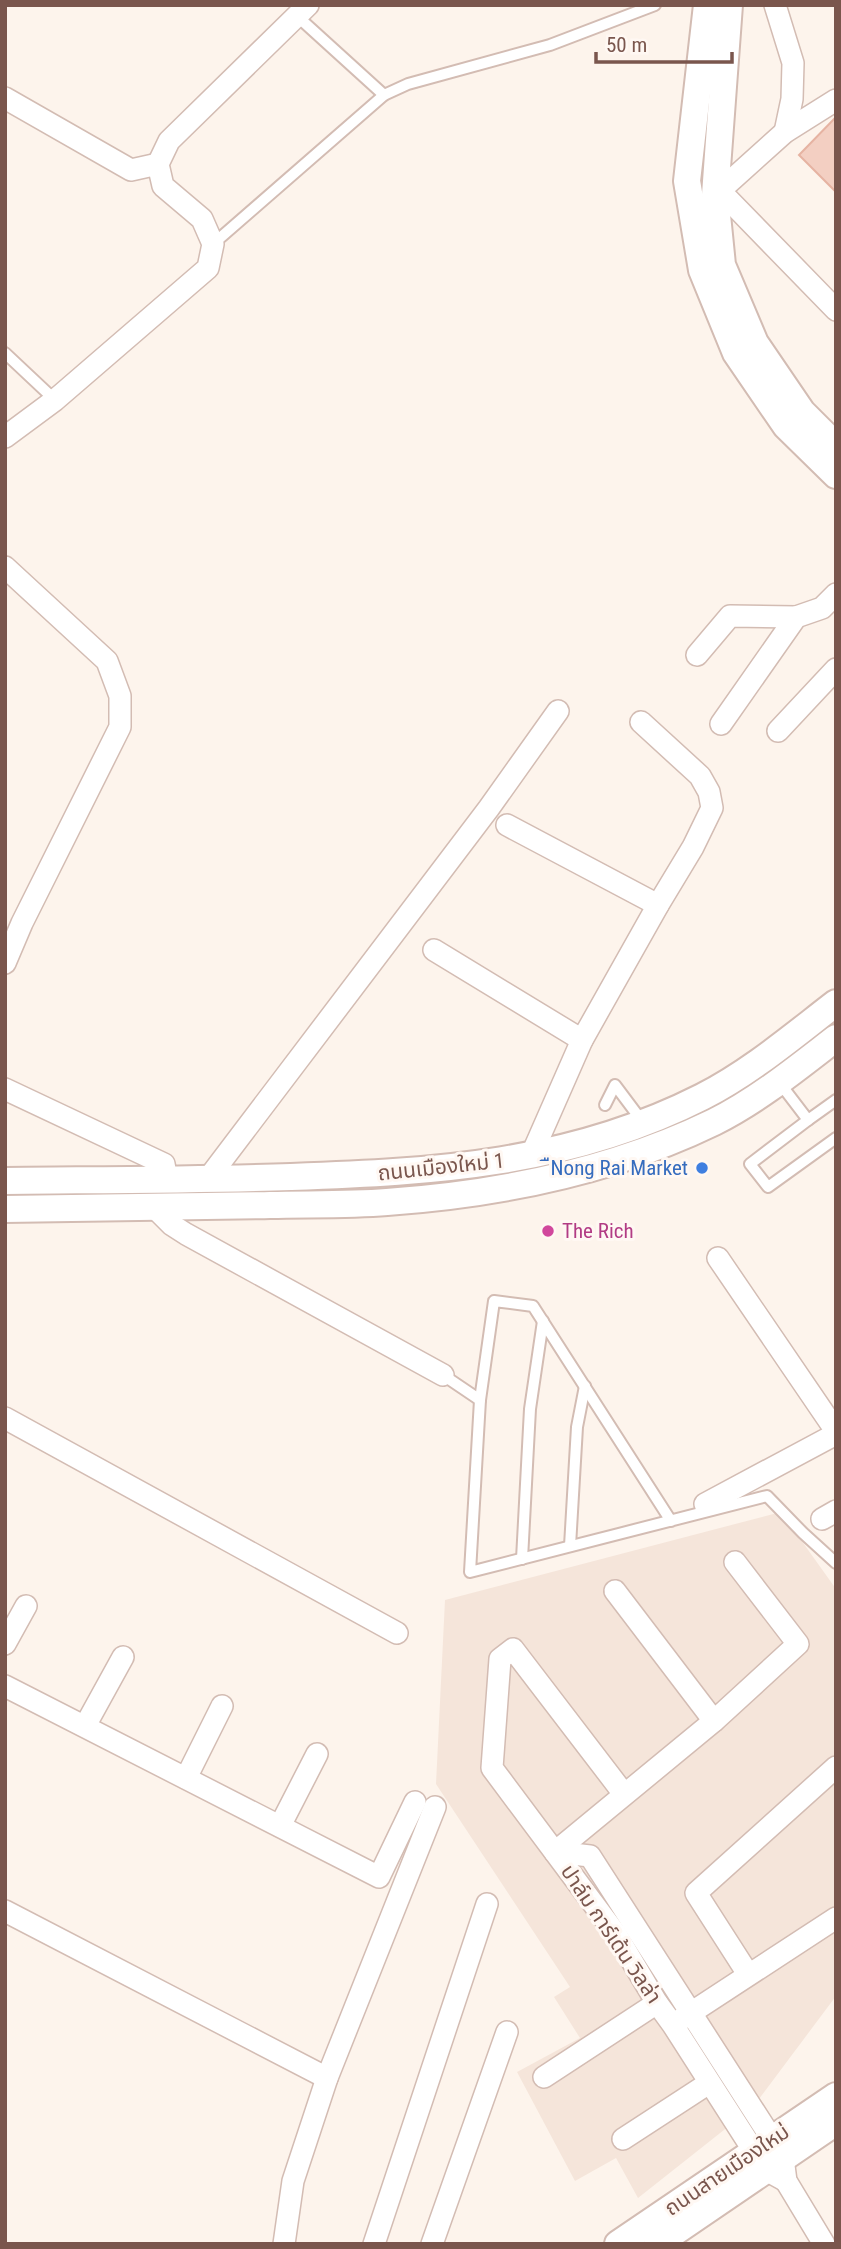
<svg xmlns="http://www.w3.org/2000/svg" width="841" height="2249" viewBox="0 0 841 2249" font-family="'Roboto Condensed','Noto Sans Thai',sans-serif">
<rect width="100%" height="100%" fill="#fdf4ec"/>
<polygon fill="#f5e5da" points="781,1512 836,1589 836,1996 753,2107 638,2198 616,2158 575,2181 517,2072 580,2038 554,1997 570,1987 436,1784 445,1600"/>
<polygon fill="#f3cfc2" stroke="#e6b3a2" stroke-width="2" points="836,117 836,192 799,155"/>
<g fill="none" stroke-linecap="round" stroke-linejoin="round">
<g stroke="#d3bcb3" stroke-width="14">
<g id="service">
<polyline points="297,16 384,95"/>
<polyline points="213,244 384,95 408,84 550,45 655,5"/>
<polyline points="5,353 55,400"/>
<polyline points="779,1082 808,1120 750,1164 768,1187 836,1138"/>
<polyline points="605,1105 615,1085 642,1121"/>
<polyline points="808,1120 836,1100"/>
<polyline points="443,1375 480,1400"/>
<path d="M671,1521L533,1306L494,1301L480,1400L470,1572C569,1546 668,1522 767,1496L803,1533L836,1563"/>
<polyline points="570,1546 577,1427 585,1386"/>
<polyline points="522,1559 530,1409 543,1321"/>
</g>
</g>
<g stroke="#d3bcb3" stroke-width="24">
<g id="minor">
<polyline points="775,5 793,63 792,99 785,132"/>
<polyline points="5,98 131,170 158,164"/>
<polyline points="715,195 728,199 836,310"/>
<polyline points="715,195 785,132 836,100"/>
<polyline points="5,437 55,400 208,268 213,244 202,219 163,186 158,164 169,141 308,5"/>
<polyline points="5,567 107,661 120,696 120,727 22,923 5,963"/>
<polyline points="697,655 730,616 796,617"/>
<polyline points="721,724 796,617 822,608 836,594"/>
<polyline points="778,731 836,669"/>
<polyline points="507,825 658,905"/>
<polyline points="434,950 582,1040"/>
<polyline points="5,1089 164,1164 167,1180"/>
<polyline points="531,1156 582,1040 658,905 693,847 712,808 709,792 700,776 641,722"/>
<polyline points="207,1180 489,808 558,711"/>
<polyline points="154,1207 172,1225 186,1234 443,1375"/>
<polyline points="718,1258 836,1431"/>
<polyline points="5,1418 397,1633"/>
<polyline points="705,1504 836,1434"/>
<polyline points="822,1519 836,1511"/>
<polyline points="615,1591 714,1721"/>
<polyline points="5,1644 26,1606"/>
<polyline points="5,1686 379,1877 415,1802"/>
<polyline points="85,1726 123,1657"/>
<polyline points="186,1778 222,1706"/>
<polyline points="624,1794 513,1649 500,1659 492,1768 616,1934 657,2003 673,2025 766,2170 786,2181"/>
<polyline points="280,1826 317,1754"/>
<polyline points="555,1852 590,1856 772,2139 783,2158 786,2181 824,2244"/>
<polyline points="555,1852 714,1721 798,1644 735,1562"/>
<polyline points="5,1911 327,2078"/>
<polyline points="748,1974 696,1893 836,1767"/>
<polyline points="680,2020 836,1918"/>
<polyline points="544,2077 657,2003"/>
<polyline points="623,2139 709,2083"/>
<polyline points="284,2244 293,2181 327,2078 435,1807"/>
<polyline points="374,2244 487,1904"/>
<polyline points="432,2244 507,2032"/>
</g>
</g>
<g stroke="#d3bcb3" stroke-width="30">
<g id="tertiary">
<polyline points="707,5 687,181 702,270 736,353 786,426 836,475"/>
<polyline points="729,5 715,195 722,265 755,343 802,412 836,446"/>
<path d="M5,1181C100,1180 196,1180 291,1177C435,1172 570,1164 702,1097C751,1072 793,1036 836,1003"/>
<path d="M5,1209C94,1208 182,1207 270,1205C309,1204 348,1205 387,1202C500,1194 611,1172 714,1122C758,1100 797,1068 836,1038"/>
<polyline points="618,2244 836,2096"/>
<polyline points="657,2244 836,2122"/>
</g>
</g>
<use href="#service" stroke="#fff" stroke-width="10"/>
<use href="#minor" stroke="#fff" stroke-width="21"/>
<use href="#tertiary" stroke="#fff" stroke-width="26"/>
</g>
<circle fill="#3f7fe0" stroke="#fff8f3" stroke-width="2.5" cx="702" cy="1168" r="7"/>
<circle fill="#d1479c" stroke="#fff8f3" stroke-width="2.5" cx="548" cy="1231" r="7"/>
<g text-anchor="middle" stroke-width="6" stroke-linejoin="round" paint-order="stroke">
<g font-size="21" fill="#7a564d" stroke="#fff8f3">
<text transform="translate(441 1167) rotate(-6)" y="7">ถนนเมืองใหม่ 1</text>
<text transform="translate(611 1934) rotate(56)" y="7">ปาล์ม การ์เด้น วิลล่า</text>
<text transform="translate(727 2170) rotate(-34)" y="7">ถนนสายเมืองใหม่</text>
</g>
<g font-size="21" fill="#366cbe" stroke="#fff8f3" text-anchor="end">
<text x="688" y="1175">ืNong Rai Market</text>
</g>
<g font-size="21" fill="#b23c85" stroke="#fff8f3" text-anchor="start">
<text x="562" y="1238">The Rich</text>
</g>
</g>
<rect width="841" height="2249" fill="none" stroke="#7a564d" stroke-width="14"/>
<path d="M596 52v10h136v-10" fill="none" stroke="#7a564d" stroke-width="3.5"/>
<text x="606" y="52" font-size="21" fill="#7a564d" stroke="#fff8f3" stroke-width="5" paint-order="stroke">50 m</text>
</svg>
